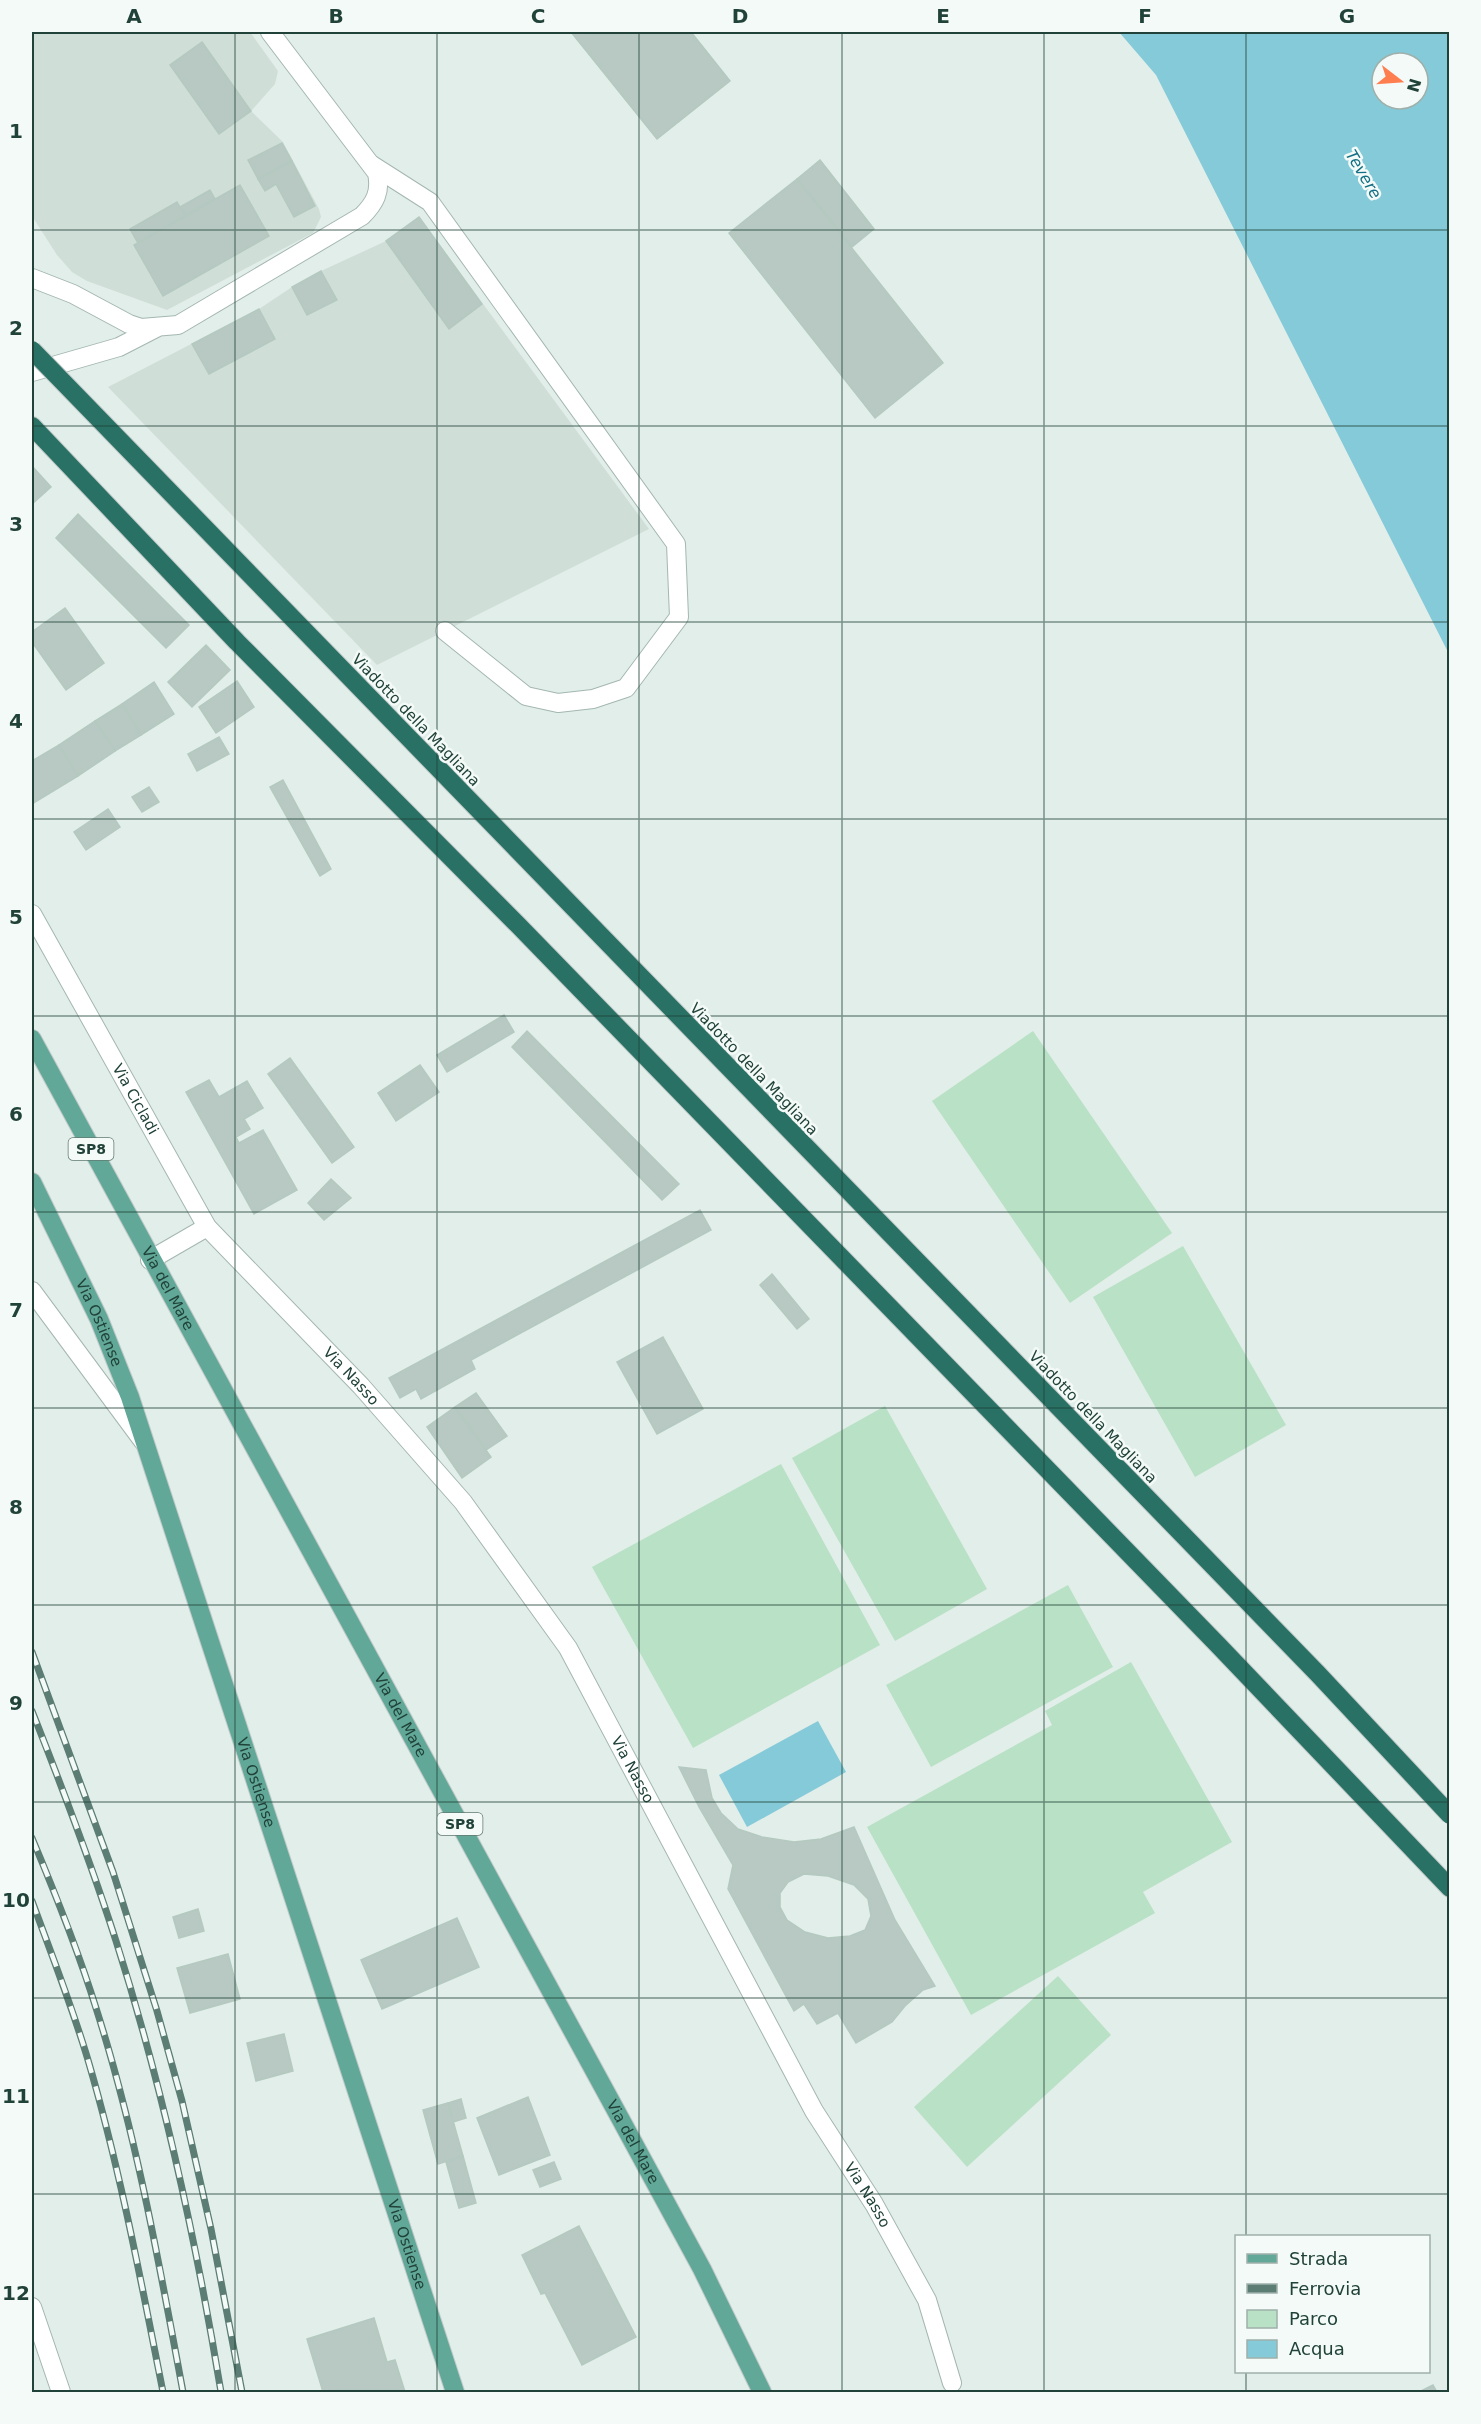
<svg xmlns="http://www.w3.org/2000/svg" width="1481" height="2424" viewBox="0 0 1481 2424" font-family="'DejaVu Sans',sans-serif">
<rect width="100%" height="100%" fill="#e2eee9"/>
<g fill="#d0ded8">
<polygon points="32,32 250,32 278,71 275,84 251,111 283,142 319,209 321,217 313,233 167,310 87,281 72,272 57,255 32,216"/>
<polygon points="419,217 649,529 377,665 108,387 259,309 292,287 321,271 386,241"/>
</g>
<g fill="#b9e1c5">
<polygon points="1033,1031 1172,1233 1070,1303 932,1101"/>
<polygon points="1183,1246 1286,1425 1195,1477 1093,1297"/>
<polygon points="885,1406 987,1589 895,1641 792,1458"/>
<polygon points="781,1464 880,1645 693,1748 592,1567"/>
<polygon points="1068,1585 1113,1667 931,1767 886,1685"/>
<polygon points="1131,1662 1232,1842 1143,1892 1155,1913 971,2015 867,1827 1052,1725 1045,1711"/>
<polygon points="1058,1976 1111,2035 967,2167 914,2107"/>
</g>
<g fill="#85cad9" fill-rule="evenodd">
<path d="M1119,32H1449V654L1156,75ZM1382,63H1418V99H1382Z"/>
<polygon points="818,1721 846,1772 747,1827 719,1775"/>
</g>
<g fill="#b7c9c2" stroke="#b4c9c0" stroke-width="1.5" fill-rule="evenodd">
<polygon points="571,32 691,32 730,81 657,139"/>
<polygon points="202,42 251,111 219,134 170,65"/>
<polygon points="282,143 292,161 258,179 248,160"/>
<polygon points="820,160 874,229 852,247 797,179"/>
<polygon points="292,161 315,206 294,217 276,184 265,191 258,179"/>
<polygon points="797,179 943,363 875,418 729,233"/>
<polygon points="240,185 269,236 163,296 134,245"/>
<polygon points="210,190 215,199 185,216 180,207"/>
<polygon points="177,202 185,216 138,243 130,229"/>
<polygon points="419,217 482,304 449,329 386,241"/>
<polygon points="321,271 337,300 307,315 292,287"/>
<polygon points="259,309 275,339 209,374 192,344"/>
<polygon points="32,466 51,487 32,504"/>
<polygon points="78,514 189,625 166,648 56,538"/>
<polygon points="65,608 104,663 66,690 32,642 32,632"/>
<polygon points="206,645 230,670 192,707 168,682"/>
<polygon points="237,681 254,707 216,733 199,707"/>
<polygon points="154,682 174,714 141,735 122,704"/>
<polygon points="122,704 141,735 115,751 95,721"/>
<polygon points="95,721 115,751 78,776 59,745"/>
<polygon points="219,737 229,754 197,771 188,754"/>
<polygon points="59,745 78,776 32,804 32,761"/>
<polygon points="283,780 331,869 320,876 270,787"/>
<polygon points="149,787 159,802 142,812 132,797"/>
<polygon points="108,809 120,827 86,850 74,832"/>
<polygon points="504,1015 514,1032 447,1072 437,1055"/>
<polygon points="527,1031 679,1184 662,1200 512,1047"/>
<polygon points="290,1058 354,1147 332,1163 268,1074"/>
<polygon points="420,1065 439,1092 396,1121 378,1093"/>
<polygon points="209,1080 219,1097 247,1081 263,1108 244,1119 250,1129 236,1137 239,1143 263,1130 297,1190 254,1214 186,1092"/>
<polygon points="331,1179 351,1198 324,1220 308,1203"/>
<polygon points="700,1210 711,1230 471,1360 475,1369 421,1399 416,1389 400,1398 389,1378"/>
<polygon points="772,1274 809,1319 797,1329 760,1285"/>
<polygon points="663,1337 703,1409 657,1434 617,1362"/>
<polygon points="476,1393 507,1436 486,1450 455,1407"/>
<polygon points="455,1407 491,1457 462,1478 427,1427"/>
<path d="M679,1767L706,1770L712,1798L721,1813L738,1829L762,1837L794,1842L821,1839L854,1827L895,1920L935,1986L923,1990L905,2006L892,2022L856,2043L838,2013L817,2024L804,2004L794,2011L728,1889L733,1865L699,1807ZM804,1874L828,1876L854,1885L868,1899L871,1916L865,1930L850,1936L828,1938L805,1932L787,1920L780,1907V1893L788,1882Z"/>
<polygon points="198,1909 204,1931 179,1938 173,1917"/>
<polygon points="457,1918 479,1967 382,2009 361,1960"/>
<polygon points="228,1954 240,1999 190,2013 177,1968"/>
<polygon points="284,2034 293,2071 256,2081 247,2043"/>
<polygon points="528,2097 550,2155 499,2175 477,2118"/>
<polygon points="461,2099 466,2118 453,2122 448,2103"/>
<polygon points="448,2103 463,2156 438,2164 423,2110"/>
<polygon points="463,2156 476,2203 459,2208 446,2162"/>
<polygon points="554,2162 561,2179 540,2187 533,2170"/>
<polygon points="579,2226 636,2337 582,2365 545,2293 541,2294 522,2255"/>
<polygon points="374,2318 387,2362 395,2360 405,2392 323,2392 307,2339"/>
<polygon points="1433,2385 1437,2392 1419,2392"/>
</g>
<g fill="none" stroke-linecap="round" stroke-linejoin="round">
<g stroke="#a4b7b1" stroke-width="20">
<g id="minor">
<polyline points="372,165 430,202 676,544 679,617 626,688 593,699 558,703 526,696 445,631"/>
<path d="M32,278L73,294L129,324L141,328L178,325L362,216C375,203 381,192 377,173L270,32"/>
<polyline points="32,372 119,347 156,328"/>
<path id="s1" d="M32,914L207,1227L361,1386L463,1502L568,1648L814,2111L874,2204L927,2300L952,2383"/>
<polyline points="150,1260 207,1227"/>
<polyline points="32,1291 143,1441"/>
<polyline points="32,2307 61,2392"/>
</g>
</g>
<g stroke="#c1cac8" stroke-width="20">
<g id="major">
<path id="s2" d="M32,1039L614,2107L702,2269L762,2392"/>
<path id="s3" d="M32,1182L99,1319L130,1397L455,2392"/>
</g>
</g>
<g stroke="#c1cac8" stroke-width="20">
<polyline id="highway" points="32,426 237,642 518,925 1218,1645 1450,1888"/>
</g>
<use href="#minor" stroke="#fff" stroke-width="18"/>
<use href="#major" stroke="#62a898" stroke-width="18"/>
<use href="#highway" stroke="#287164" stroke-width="18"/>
<g stroke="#5b7d74" stroke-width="7">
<g id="rail">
<polyline points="32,1652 113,1872 157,2011 182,2101 211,2229 242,2392"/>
<path d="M32,1711C62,1787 91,1863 116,1941C163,2088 196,2240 221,2392"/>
<path d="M32,1838C55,1893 78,1950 96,2008C136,2133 159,2263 183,2392"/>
<path d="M32,1901C51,1953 72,2006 88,2060C120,2169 141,2281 163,2392"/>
</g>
</g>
<use href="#rail" stroke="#f4faf7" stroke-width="4.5" stroke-dasharray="14" stroke-linecap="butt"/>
<g stroke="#c1cac8" stroke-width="20" stroke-linecap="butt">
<polyline id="highway-bridge" points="32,350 1318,1674 1450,1815"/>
</g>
<use href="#highway-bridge" stroke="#287164" stroke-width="18"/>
</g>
<path fill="none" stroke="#204239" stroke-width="1.5" stroke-opacity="0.55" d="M235,32V2392M437,32V2392M639,32V2392M842,32V2392M1044,32V2392M1246,32V2236M32,230H1450M32,426H1450M32,622H1450M32,819H1450M32,1016H1450M32,1212H1450M32,1408H1450M32,1605H1450M32,1802H1450M32,1998H1450M32,2194H1450M1246,2372V2392"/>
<g text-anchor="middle" stroke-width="5" stroke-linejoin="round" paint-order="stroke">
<g fill="#f4faf7" stroke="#607972" stroke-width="1.5">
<rect x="68.5" y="1138" width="45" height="22" rx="4.5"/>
<rect x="437.5" y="1813" width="45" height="22" rx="4.5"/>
</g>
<g font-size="14" font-weight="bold" fill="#204239">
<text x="91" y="1154">SP8</text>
<text x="460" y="1829">SP8</text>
</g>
<g font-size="15" fill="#204239" stroke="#f4faf7">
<text transform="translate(416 720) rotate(46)" y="5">Viadotto della Magliana</text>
<text transform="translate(754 1069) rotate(46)" y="5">Viadotto della Magliana</text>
<text dy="5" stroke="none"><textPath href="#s1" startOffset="212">Via Cicladi</textPath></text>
<text dy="5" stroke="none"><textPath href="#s2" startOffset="284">Via del Mare</textPath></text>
<text dy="5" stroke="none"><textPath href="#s3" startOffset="156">Via Ostiense</textPath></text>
<text dy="5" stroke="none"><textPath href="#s1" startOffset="566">Via Nasso</textPath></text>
<text transform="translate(1093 1417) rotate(46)" y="5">Viadotto della Magliana</text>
<text dy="5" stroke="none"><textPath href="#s2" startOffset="770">Via del Mare</textPath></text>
<text dy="5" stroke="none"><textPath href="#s1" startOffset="1052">Via Nasso</textPath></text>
<text dy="5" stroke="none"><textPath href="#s3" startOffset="642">Via Ostiense</textPath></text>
<text dy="5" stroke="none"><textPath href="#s2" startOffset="1256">Via del Mare</textPath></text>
<text dy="5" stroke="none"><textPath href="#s1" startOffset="1538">Via Nasso</textPath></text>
<text dy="5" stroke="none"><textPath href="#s3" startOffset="1128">Via Ostiense</textPath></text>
</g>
<g font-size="16" font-style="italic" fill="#136f85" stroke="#f4faf7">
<text transform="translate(1364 174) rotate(59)" y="6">Tevere</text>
</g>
</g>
<rect width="1481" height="2424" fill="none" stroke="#f4faf7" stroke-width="66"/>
<rect x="1235" y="2235" width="195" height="138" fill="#f4faf7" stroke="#9fb0ab" stroke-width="1.5"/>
<rect x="1247" y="2254" width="30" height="9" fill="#62a898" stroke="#9fb0ab" stroke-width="1.5"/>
<text x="1289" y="2265" font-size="18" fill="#204239">Strada</text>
<rect x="1247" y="2284" width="30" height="9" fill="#5b7d74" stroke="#9fb0ab" stroke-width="1.5"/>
<text x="1289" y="2295" font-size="18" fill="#204239">Ferrovia</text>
<rect x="1247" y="2310" width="30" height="18" fill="#b9e1c5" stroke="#9fb0ab" stroke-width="1.5"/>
<text x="1289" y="2325" font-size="18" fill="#204239">Parco</text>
<rect x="1247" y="2340" width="30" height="18" fill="#85cad9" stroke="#9fb0ab" stroke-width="1.5"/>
<text x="1289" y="2355" font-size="18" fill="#204239">Acqua</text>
<g transform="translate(1400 81) rotate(107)"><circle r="28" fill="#f4faf7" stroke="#9fb0ab" stroke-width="1.5"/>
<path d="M0-4.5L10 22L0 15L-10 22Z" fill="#ff7e50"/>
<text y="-9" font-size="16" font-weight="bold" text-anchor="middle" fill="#204239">N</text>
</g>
<rect x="33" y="33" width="1415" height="2358" fill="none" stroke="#204239" stroke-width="2"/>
<g font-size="20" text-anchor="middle" font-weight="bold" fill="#204239">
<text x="134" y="23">A</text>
<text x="336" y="23">B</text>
<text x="538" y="23">C</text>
<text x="740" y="23">D</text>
<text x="943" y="23">E</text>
<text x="1145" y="23">F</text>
<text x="1347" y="23">G</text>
<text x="16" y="138">1</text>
<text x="16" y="335">2</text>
<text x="16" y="531">3</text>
<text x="16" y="728">4</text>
<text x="16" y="924">5</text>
<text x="16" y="1121">6</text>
<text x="16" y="1317">7</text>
<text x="16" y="1514">8</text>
<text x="16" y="1710">9</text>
<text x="16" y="1907">10</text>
<text x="16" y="2103">11</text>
<text x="16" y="2300">12</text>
</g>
</svg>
